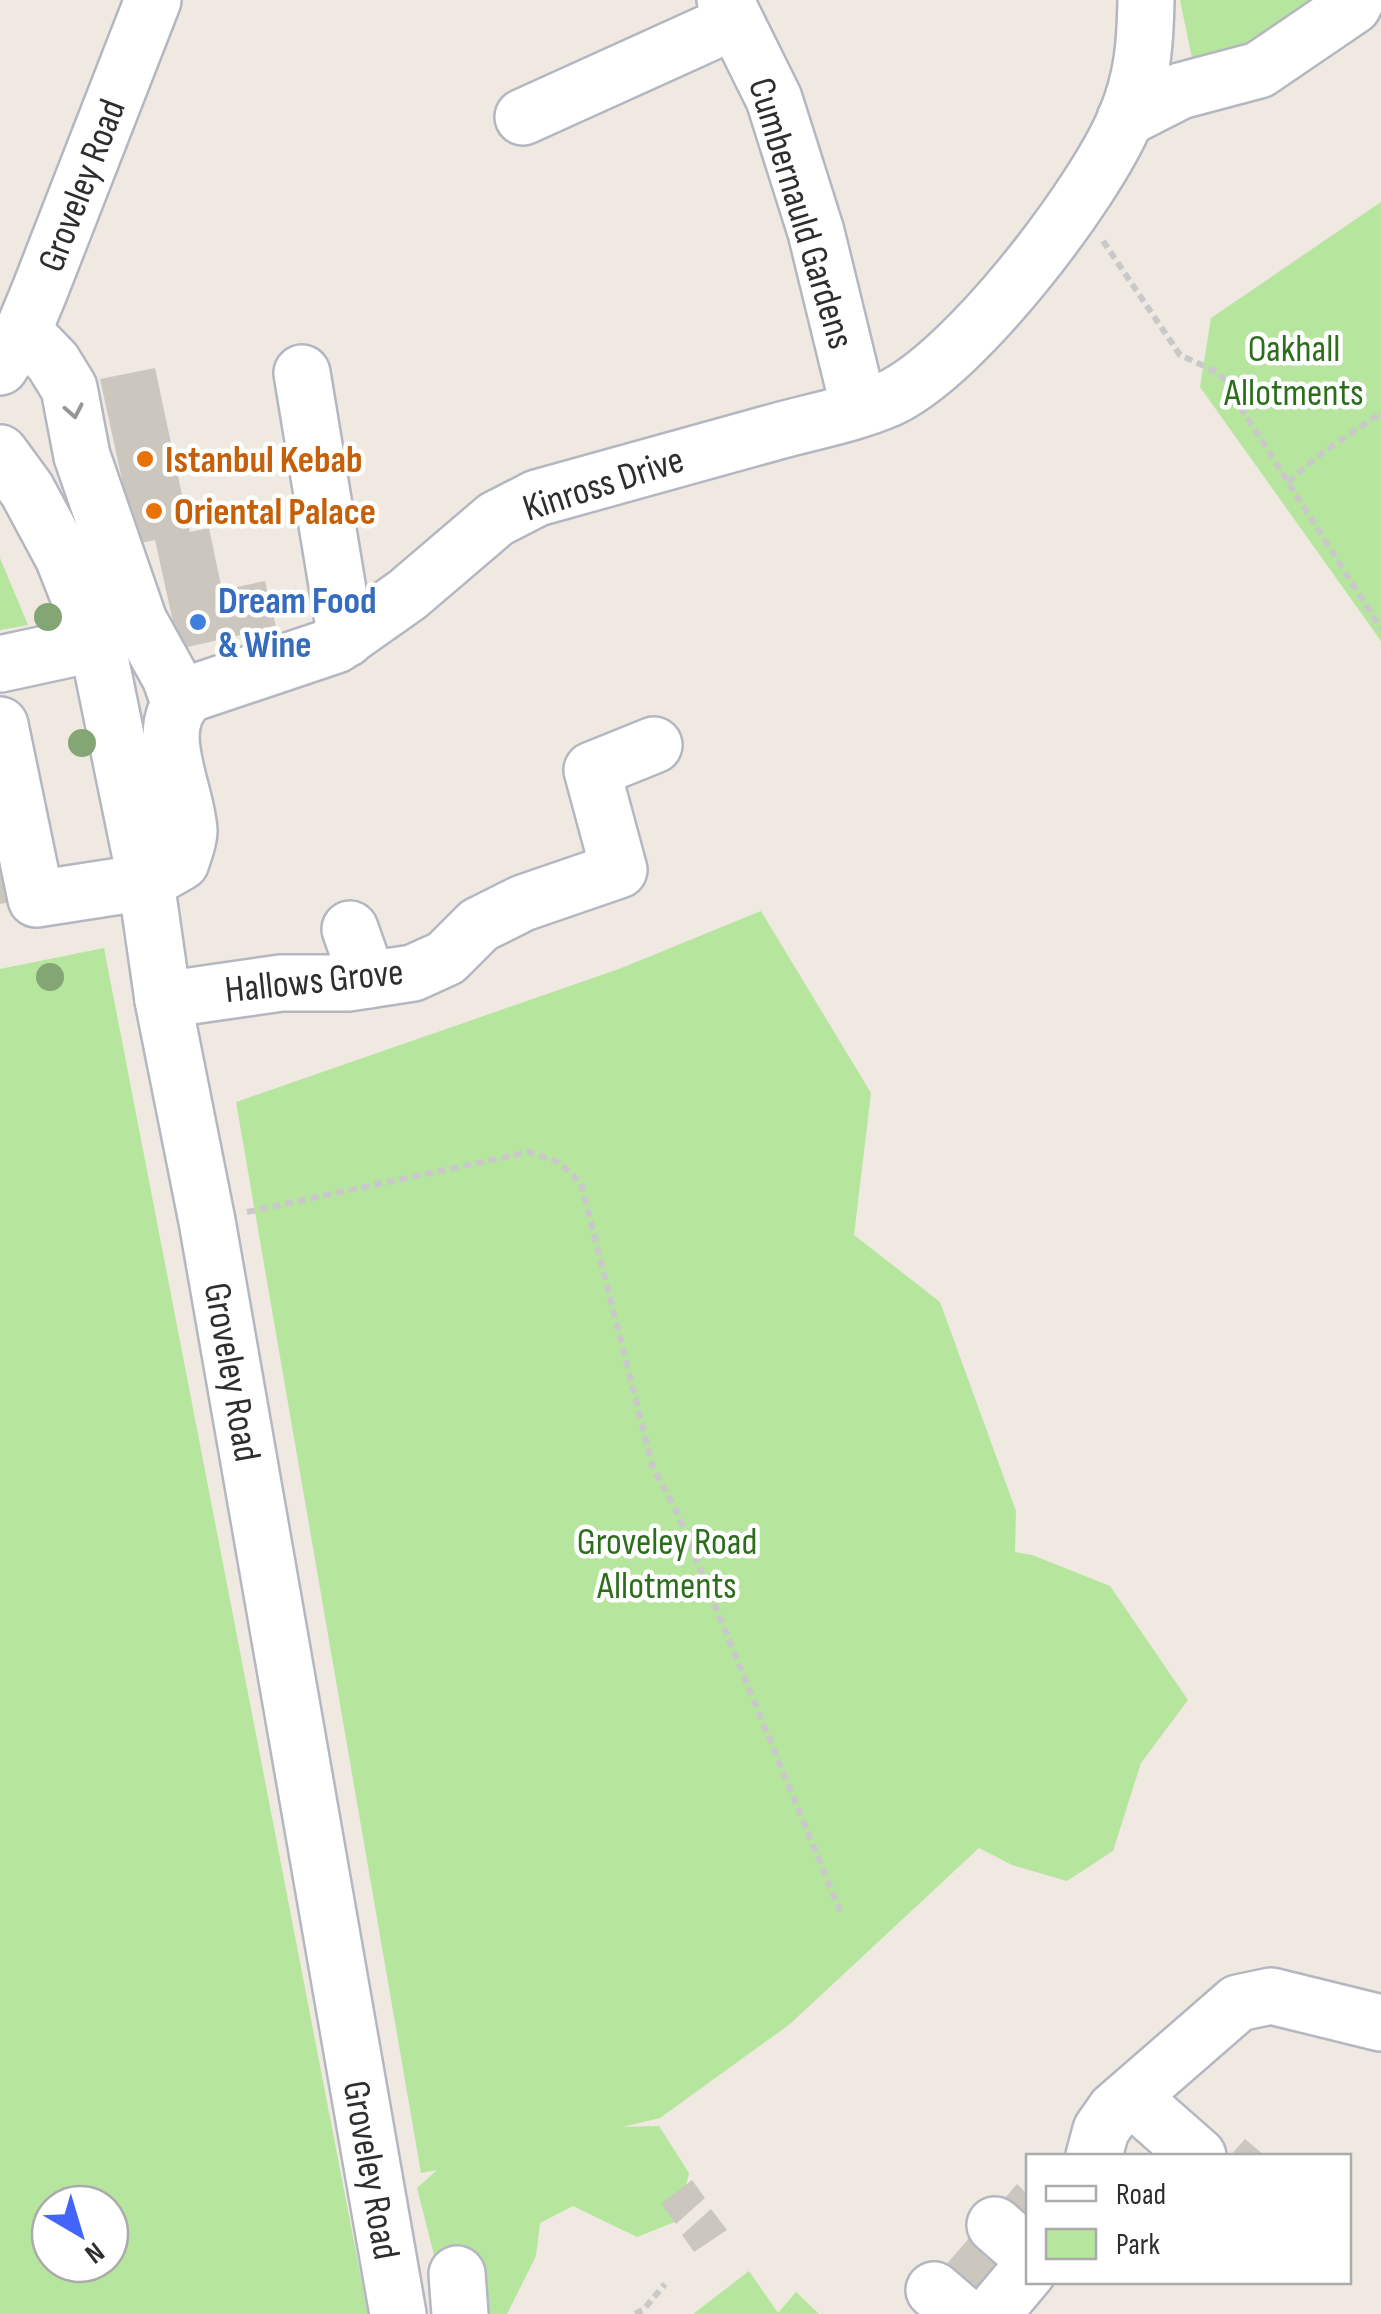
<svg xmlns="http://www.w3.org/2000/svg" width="1381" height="2314" viewBox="0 0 1381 2314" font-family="'Sofia Sans Condensed',sans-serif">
<rect width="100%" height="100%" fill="#efe9e1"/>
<g fill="#b6e59e" fill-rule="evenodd">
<polygon points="1180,0 1341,0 1263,54 1193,63"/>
<polygon points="1381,202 1381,641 1200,387 1211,318"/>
<polygon points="0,558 28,625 0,630"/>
<polygon points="761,911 871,1093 854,1235 940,1302 1016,1511 1015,1552 1032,1555 1110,1586 1188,1700 1141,1763 1113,1851 1067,1881 1012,1865 979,1848 790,2024 660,2118 622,2127 659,2126 689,2173 677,2221 637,2237 573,2206 540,2223 536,2256 507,2314 453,2314 448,2310 417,2188 437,2170 421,2173 236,1102 619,969"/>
<path d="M104,948L368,2314H0V969ZM50,2204H110V2264H50Z"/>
<polygon points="749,2271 778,2313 796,2292 819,2314 693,2314"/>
</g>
<g fill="#cbc7bf">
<polygon points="155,368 190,532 209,528 222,590 265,581 276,627 179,649 155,540 136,544 100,379"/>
<polygon points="0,853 11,902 0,904"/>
<polygon points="1245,2139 1265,2156 1230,2156"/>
<polygon points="692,2180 705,2198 676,2224 661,2204"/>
<polygon points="1017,2184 1028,2195 1028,2233 998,2206"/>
<polygon points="711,2209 727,2230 694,2252 682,2235"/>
<polygon points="976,2230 1009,2259 973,2302 939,2273"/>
</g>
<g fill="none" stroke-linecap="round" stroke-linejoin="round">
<g stroke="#b4b7c1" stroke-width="60">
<g id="minor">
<polyline points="725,0 774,99 816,232 859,408"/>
<polyline points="523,117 735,21"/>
<polyline points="1125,119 1180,91 1259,70 1353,6 1356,0"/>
<polyline points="23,331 53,362 69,388 82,456 139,621 170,677 179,702"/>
<polyline points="0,367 23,331 40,290 153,0"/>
<polyline points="302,373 346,639"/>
<polyline points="0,453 27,490 63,557 97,643 146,882 163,1000 207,1221 398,2314"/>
<polyline points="0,664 97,643"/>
<path d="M0,725L36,899L146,882L181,862C184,852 189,841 189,831C187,789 149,726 190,694L336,645L407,595L496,519L537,498C615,476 693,454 771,433C809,422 851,415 888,399C964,365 1094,195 1126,118C1143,76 1145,45 1146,0"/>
<polyline points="350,929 368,980"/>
<polyline points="163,1000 281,983 348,983 413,973 446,958 479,925 523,903 619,870 592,770 654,745"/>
<polyline points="1131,2097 1198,2156"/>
<polyline points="1094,2156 1101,2130 1115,2110 1238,2003 1271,1996 1381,2023"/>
<polyline points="995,2225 1028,2254"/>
<polyline points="457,2274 460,2314"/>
<polyline points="934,2290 962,2314"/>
<polyline points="992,2314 1028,2271"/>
</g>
</g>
<g stroke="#c9c9c9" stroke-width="6" stroke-dasharray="8 5" stroke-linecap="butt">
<polyline points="1103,241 1180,355 1219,373 1381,629"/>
<polyline points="1288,482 1322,453 1381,413"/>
<polyline points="247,1212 529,1152 558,1162 581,1183 653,1468 675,1508 842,1916"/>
<polyline points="635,2314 644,2309 665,2284"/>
</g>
<use href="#minor" stroke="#fff" stroke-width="55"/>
</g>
<g fill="#84a574">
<circle cx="48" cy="617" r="14"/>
<circle cx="82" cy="743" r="14"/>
<circle cx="50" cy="977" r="14"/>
</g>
<defs><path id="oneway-chevron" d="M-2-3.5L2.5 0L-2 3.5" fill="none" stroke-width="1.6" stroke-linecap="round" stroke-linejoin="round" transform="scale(2.5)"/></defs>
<use stroke="#969696" href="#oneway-chevron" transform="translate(74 411) rotate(79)"/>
<g fill="#e8710a" stroke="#fff" stroke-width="4">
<circle cx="145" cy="459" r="10"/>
<circle cx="154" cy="511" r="10"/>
</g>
<circle fill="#3f7fe0" stroke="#fff" stroke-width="4" cx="198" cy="622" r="10"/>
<g text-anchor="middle" stroke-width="9" stroke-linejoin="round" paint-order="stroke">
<g font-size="38" fill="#2e2e2e" stroke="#fff">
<text transform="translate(81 185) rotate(-69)" y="13">Groveley Road</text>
<text transform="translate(802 213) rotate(73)" y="13">Cumbernauld Gardens</text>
<text transform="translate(603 483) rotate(-18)" y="13">Kinross Drive</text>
<text transform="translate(314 980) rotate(-6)" y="13">Hallows Grove</text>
<text transform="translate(233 1372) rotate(80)" y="13">Groveley Road</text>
<text transform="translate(372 2170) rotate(80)" y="13">Groveley Road</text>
</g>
<g font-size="38" fill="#2c6e1b" stroke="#fff">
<text x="1294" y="361">Oakhall<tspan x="1294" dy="44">Allotments</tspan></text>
<text x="667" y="1554">Groveley Road<tspan x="667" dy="44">Allotments</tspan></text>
</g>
<g font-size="38" font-weight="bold" fill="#c56008" stroke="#fff" text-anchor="start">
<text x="165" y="472">Istanbul Kebab</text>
<text x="174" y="524">Oriental Palace</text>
</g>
<g font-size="38" font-weight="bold" fill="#366cbe" stroke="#fff" text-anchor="start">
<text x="218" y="613">Dream Food<tspan x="218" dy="44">&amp; Wine</tspan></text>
</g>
</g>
<rect x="1026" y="2154" width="325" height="130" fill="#ffffff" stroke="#ababab" stroke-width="2.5"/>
<rect x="1046" y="2186" width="50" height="15" fill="#ffffff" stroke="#ababab" stroke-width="2.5"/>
<text x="1116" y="2204" font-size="30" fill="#2e2e2e">Road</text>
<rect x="1046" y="2229" width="50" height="30" fill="#b6e59e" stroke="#ababab" stroke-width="2.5"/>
<text x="1116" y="2254" font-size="30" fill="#2e2e2e">Park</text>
<g transform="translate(80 2234) rotate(142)"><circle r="48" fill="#ffffff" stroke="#ababab" stroke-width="2.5"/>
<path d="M0-8L18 38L0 25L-18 38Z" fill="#4264fb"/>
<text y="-15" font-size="28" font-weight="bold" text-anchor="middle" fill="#2e2e2e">N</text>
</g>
</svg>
